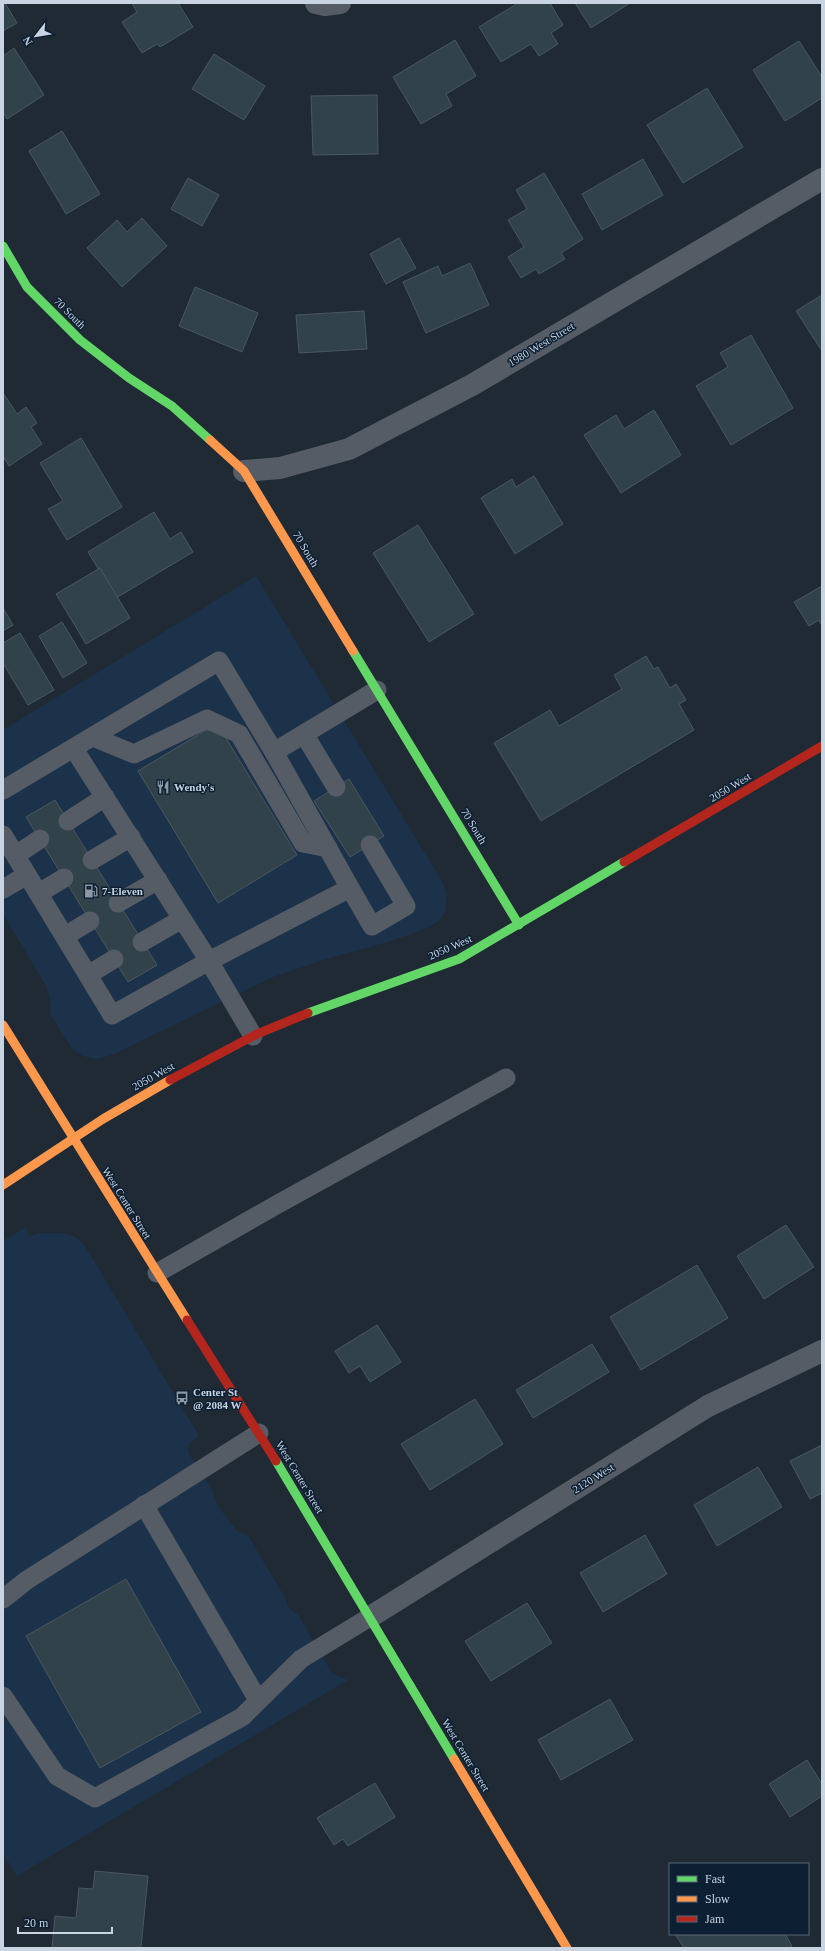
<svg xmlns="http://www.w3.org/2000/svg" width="825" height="1951" viewBox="0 0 825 1951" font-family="Georgia,serif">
<rect width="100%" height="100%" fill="#1f2a35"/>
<g fill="#1c324a">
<polygon points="256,576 443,883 447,895 445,911 439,921 425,929 388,942 326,959 273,977 114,1054 98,1059 83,1056 72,1049 51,1015 50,998 45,984 3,914 3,730"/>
<polygon points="26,1227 29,1236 40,1233 60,1233 74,1236 83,1243 198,1434 197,1438 189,1444 188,1452 213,1492 218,1506 237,1531 249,1537 284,1596 289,1609 298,1615 332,1673 348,1680 17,1876 3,1854 3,1241"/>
</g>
<g fill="#32424b" stroke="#4a575e">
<polygon points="3,3 5,3 17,23 3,31"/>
<polygon points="132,3 178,3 193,27 160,47 157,44 142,53 122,22 137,12"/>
<polygon points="518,3 550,3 563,25 551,33 558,44 539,56 531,44 501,62 479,27"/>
<polygon points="575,3 630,3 591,28"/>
<polygon points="455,40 476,76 446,94 452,106 421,124 393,77"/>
<polygon points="799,41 822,77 822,98 785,121 753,70"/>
<polygon points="14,48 44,95 7,119 3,112 3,56"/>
<polygon points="214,54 265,86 244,120 192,89"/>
<polygon points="707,88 743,147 683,183 647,125"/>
<polygon points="377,95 378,154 313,155 311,96"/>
<polygon points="62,131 100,194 66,214 29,151"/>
<polygon points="643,159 663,195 602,230 582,194"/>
<polygon points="544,173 583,239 561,253 565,259 539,274 536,269 521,278 508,257 524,247 508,220 527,209 516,190"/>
<polygon points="188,178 219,195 202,226 171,209"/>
<polygon points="142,218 167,246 122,287 87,248 117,220 127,232"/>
<polygon points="399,238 416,268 386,284 370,254"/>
<polygon points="470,263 489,305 426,333 403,282 438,266 442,276"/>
<polygon points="195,287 258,313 242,352 179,326"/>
<polygon points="822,295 822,351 796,311"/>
<polygon points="364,311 367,349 299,353 296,315"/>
<polygon points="751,335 793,408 731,445 696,386 728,367 720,353"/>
<polygon points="3,393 17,414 26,407 37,423 31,427 42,444 9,466 3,456"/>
<polygon points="654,410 681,455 621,493 584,435 616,415 624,429"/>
<polygon points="81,438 122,507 67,540 48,509 63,501 40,463"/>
<polygon points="534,476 563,524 515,554 481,498 512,479 516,487"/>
<polygon points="154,512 170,539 181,532 193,552 116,598 88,552"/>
<polygon points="418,525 474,614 429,642 373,553"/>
<polygon points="100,568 130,618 86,644 56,594"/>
<polygon points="822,586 822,626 819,620 809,626 794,602"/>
<polygon points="3,608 13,625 3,631"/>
<polygon points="62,622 87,663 63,678 39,636"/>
<polygon points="20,633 54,690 28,705 3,663 3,643"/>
<polygon points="646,656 654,669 658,667 670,688 676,684 686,700 679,704 694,730 541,821 494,743 550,710 559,726 622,689 614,675"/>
<polygon points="206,730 223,733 297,855 218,903 138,771"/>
<polygon points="349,779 384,836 350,857 314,801"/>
<polygon points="55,800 157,965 128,982 26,817"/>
<polygon points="786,1225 814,1267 764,1299 737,1256"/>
<polygon points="697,1265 728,1318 641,1370 610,1317"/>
<polygon points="377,1325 401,1362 370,1382 360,1366 349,1373 335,1351"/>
<polygon points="592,1344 609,1372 533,1418 516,1390"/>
<polygon points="475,1399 503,1444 430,1490 401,1444"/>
<polygon points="822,1445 822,1493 810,1499 790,1461"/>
<polygon points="758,1467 782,1507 717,1546 694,1505"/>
<polygon points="645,1535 667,1574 603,1612 580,1573"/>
<polygon points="126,1579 201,1712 100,1768 26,1636"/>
<polygon points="527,1603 552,1643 491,1681 465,1641"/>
<polygon points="610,1699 633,1740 561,1780 538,1740"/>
<polygon points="807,1760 822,1784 822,1796 790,1817 769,1784"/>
<polygon points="375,1783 395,1817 348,1846 343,1839 334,1845 317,1818"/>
<polygon points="95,1871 148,1876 141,1948 52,1948 55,1916 76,1918 79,1888 93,1889"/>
<polygon points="675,1934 785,1934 792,1946 790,1948 684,1948"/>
</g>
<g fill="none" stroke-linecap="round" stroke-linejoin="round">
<g stroke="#555c65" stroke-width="19">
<polyline points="304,734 336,787"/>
<polyline points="93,737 134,754 207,719 239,734 303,843 328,848"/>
<polyline points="74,749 209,961 253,1036"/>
<polyline points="274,752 377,690"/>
<polyline points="3,790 219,661 274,752 350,888 209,961 112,1015 3,835"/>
<polyline points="68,821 105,797"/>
<polyline points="16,855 40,839"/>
<polyline points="92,860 131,837"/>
<polyline points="350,888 372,926 406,906 370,845"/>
<polyline points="3,889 27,875"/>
<polyline points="39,893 64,878"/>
<polyline points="118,903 158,880"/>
<polyline points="65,936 90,921"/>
<polyline points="142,942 182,919"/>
<polyline points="88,975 114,959"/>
<polyline points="157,1273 278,1204 506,1078"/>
<polyline points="144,1505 258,1700"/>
<polyline points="3,1599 27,1580 259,1433"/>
<polyline points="3,1696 57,1776 95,1798 242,1717 301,1659 370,1617"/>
</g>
<g stroke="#555c65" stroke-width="22">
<polyline points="316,3 325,5 340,3"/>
<polyline points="244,471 280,468 349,449 472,385 822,179"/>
<polyline points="370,1617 708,1406 822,1351"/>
</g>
<g stroke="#63d668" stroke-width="9">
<polyline points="3,246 27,287 80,340 129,378 172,406 210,440"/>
<polyline points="353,651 519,925"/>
<polyline points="308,1013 459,959 624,862"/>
<polyline points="276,1461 454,1759"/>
</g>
<g stroke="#ff974d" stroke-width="9">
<polyline points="210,440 244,471 353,651"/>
<polyline points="3,1025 187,1320"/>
<polyline points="3,1185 103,1119 170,1080"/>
<polyline points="454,1759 567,1948"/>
</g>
<g stroke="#b3261e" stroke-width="9">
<polyline points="624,862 822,746"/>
<polyline points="170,1080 257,1034 308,1013"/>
<polyline points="187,1320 276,1461"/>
</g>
</g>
<defs>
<g id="restaurant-bare" transform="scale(1.08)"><path d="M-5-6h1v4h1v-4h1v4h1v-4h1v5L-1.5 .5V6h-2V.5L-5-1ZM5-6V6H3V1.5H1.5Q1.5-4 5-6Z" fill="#8d98a5" stroke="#0d1f33" stroke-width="2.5" paint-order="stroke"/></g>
<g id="fuel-bare" transform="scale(1.08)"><path d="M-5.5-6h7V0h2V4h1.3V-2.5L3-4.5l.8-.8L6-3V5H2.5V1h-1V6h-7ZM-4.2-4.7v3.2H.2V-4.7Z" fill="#8d98a5" stroke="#0d1f33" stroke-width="2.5" paint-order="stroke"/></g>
<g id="bus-bare" transform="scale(1.08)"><path d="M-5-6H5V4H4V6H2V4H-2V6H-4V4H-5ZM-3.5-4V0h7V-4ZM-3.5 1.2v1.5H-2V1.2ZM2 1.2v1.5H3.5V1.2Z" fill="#8d98a5" stroke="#0d1f33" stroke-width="2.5" paint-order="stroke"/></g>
</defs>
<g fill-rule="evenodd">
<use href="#restaurant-bare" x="163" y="787"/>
<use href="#fuel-bare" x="91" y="891"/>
<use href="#bus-bare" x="182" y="1398"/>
</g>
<g text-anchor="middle" stroke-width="3" stroke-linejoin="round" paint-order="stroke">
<g font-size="11" fill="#c8d4e2" stroke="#0d1f33">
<text transform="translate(70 313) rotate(45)" y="4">70 South</text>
<text transform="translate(541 344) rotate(-31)" y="4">1980 West Street</text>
<text transform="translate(306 549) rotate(59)" y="4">70 South</text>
<text transform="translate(730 787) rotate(-31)" y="4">2050 West</text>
<text transform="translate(474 826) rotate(59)" y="4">70 South</text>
<text transform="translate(450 947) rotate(-24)" y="4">2050 West</text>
<text transform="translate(153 1076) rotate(-29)" y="4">2050 West</text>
<text transform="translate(127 1203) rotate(58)" y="4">West Center Street</text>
<text transform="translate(300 1477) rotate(59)" y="4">West Center Street</text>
<text transform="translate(593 1478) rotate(-32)" y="4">2120 West</text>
<text transform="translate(466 1755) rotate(59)" y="4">West Center Street</text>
</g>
<g font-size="11" font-weight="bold" fill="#c8d4e2" stroke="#0d1f33" text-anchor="start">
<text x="174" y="791">Wendy's</text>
<text x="102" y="895">7-Eleven</text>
<text x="193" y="1396">Center St<tspan x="193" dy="13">@ 2084 W</tspan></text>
</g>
</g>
<rect width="825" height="1951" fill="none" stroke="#c8d4e2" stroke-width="8"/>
<rect x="669" y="1863" width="140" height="72" fill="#0d1f33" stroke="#586779"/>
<rect x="677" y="1876" width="20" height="6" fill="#63d668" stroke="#586779"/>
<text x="705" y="1883" font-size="12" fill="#c8d4e2">Fast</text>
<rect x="677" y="1896" width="20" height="6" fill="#ff974d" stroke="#586779"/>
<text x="705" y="1903" font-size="12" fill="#c8d4e2">Slow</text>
<rect x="677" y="1916" width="20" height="6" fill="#b3261e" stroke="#586779"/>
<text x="705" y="1923" font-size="12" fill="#c8d4e2">Jam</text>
<g transform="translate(36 36) rotate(239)" stroke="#0d1f33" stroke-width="3" paint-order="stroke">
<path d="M0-3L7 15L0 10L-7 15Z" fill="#c8d4e2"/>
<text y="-6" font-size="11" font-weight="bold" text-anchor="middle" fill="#c8d4e2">N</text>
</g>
<path d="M18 1927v6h94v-6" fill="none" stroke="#c8d4e2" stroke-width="2"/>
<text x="24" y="1927" font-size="12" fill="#c8d4e2" stroke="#0d1f33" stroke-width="3" paint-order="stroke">20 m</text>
</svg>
